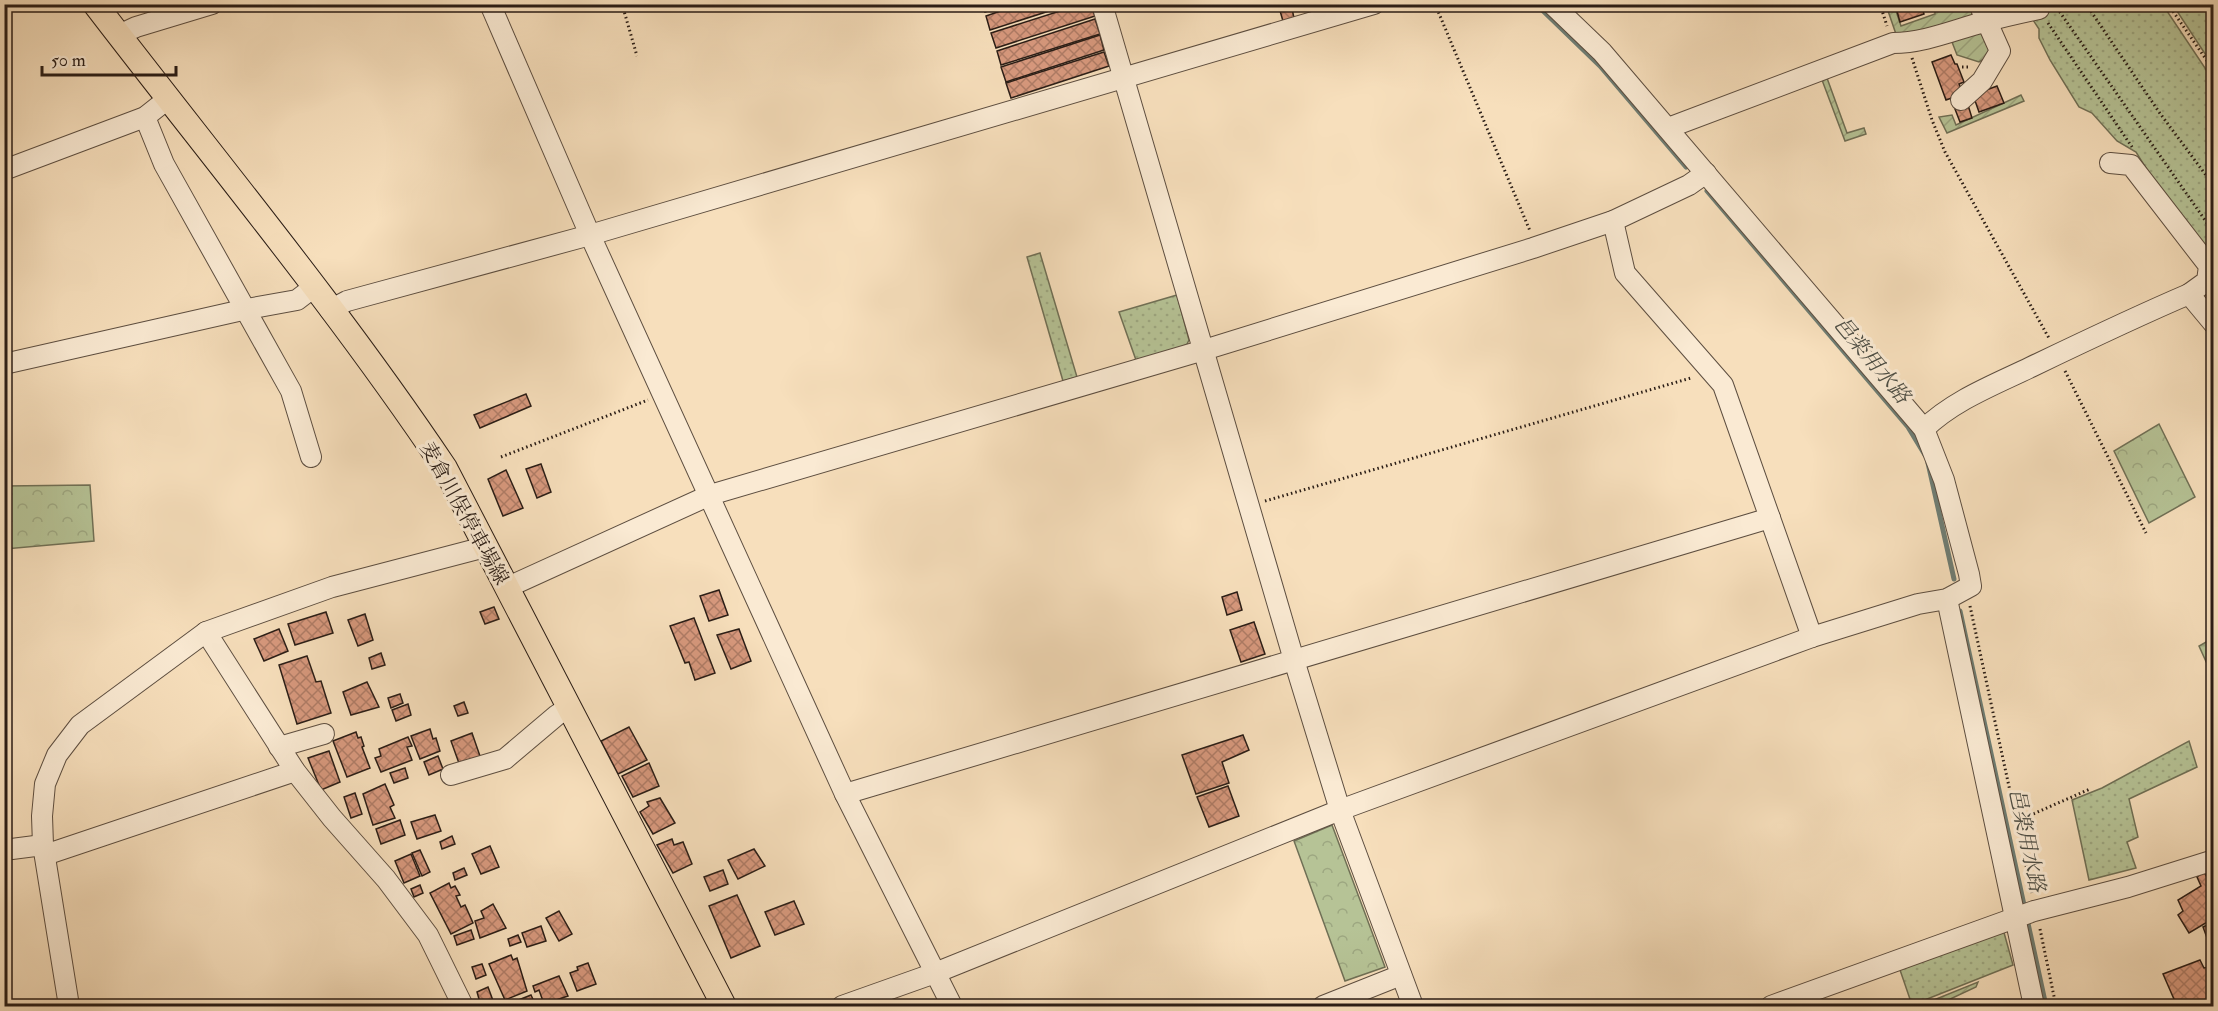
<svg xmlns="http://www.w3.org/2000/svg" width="2218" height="1011" viewBox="0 0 2218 1011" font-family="'IM FELL Double Pica','Noto Serif JP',serif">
<defs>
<pattern id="grass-dots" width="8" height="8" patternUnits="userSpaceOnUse" patternTransform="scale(1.5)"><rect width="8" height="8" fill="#b6c396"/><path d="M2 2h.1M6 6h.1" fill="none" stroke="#9da781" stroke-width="1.8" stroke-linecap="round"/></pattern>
<pattern id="forest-crowns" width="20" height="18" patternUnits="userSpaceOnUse" patternTransform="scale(1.5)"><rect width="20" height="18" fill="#b6c396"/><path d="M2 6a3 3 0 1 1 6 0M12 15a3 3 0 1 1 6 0" fill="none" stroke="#9da781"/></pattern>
<pattern id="cemetery-stones" width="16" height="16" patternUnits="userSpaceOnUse" patternTransform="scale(1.5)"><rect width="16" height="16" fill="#b6c396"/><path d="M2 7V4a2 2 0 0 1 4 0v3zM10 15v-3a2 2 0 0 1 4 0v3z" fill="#9da781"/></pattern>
<pattern id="garden-furrows" width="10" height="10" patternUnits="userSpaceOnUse" patternTransform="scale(1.5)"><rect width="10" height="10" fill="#b6c396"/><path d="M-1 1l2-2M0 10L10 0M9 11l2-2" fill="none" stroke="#9da781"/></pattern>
<pattern id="building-cross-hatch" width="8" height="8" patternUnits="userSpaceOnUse" patternTransform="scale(1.5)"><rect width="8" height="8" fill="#d8997e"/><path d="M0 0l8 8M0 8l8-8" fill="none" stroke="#af7c66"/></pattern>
</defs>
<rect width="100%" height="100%" fill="#f7dfbc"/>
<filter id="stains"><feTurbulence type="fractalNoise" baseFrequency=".00333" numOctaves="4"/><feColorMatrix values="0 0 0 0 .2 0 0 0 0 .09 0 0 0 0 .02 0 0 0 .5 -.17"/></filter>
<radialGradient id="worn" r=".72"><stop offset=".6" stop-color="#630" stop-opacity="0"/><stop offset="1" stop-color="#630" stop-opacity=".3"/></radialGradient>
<g fill="url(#grass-dots)" stroke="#707056" stroke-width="1.5">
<polygon points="2023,5 2163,5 2213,80 2213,265 2147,177 2146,168 2136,152 2117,141 2092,113 2079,107 2050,60 2039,38 2039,29"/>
<polygon points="2173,5 2213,5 2213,66"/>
<polygon points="1040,253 1077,377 1063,381 1027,257"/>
<polygon points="1177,295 1189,340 1186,346 1136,360 1119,312"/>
<polygon points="2189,741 2197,767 2129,799 2138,837 2127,842 2136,868 2089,880 2072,800 2102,788"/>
<polygon points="2003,929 2013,965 1912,1005 1899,967"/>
</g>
<g fill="url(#forest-crowns)" stroke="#707056" stroke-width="1.5">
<polygon points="2159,424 2195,497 2149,523 2114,451"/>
<polygon points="90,485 94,541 5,549 5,486"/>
<polygon points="1332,825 1385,967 1345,981 1294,841"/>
</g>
<polygon fill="url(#cemetery-stones)" stroke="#707056" stroke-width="1.5" points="2213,638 2213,677 2199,646"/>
<g fill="url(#garden-furrows)" stroke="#707056" stroke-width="1.5">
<polygon points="1886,5 1894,5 1901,26 1935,14 1935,10 1944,5 1974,5 1975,13 1969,17 1897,37"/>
<polygon points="1982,30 1992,54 1979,62 1957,55 1952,42"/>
<polygon points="1827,78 1847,133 1864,128 1866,134 1845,141 1822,80"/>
<polygon points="2021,95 2024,101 1947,133 1939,117 1952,115 1956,125"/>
<polygon points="1978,982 1976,987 1948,1000 1947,1006 1919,1006"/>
</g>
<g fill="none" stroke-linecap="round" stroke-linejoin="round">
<g stroke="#6f7d73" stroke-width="5">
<polyline points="1536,4 1600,66 1686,167"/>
<polyline points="1707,191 1908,427 1925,455"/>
<polyline points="1928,463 1954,579"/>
<polyline points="1960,611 2046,1006"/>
</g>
</g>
<g fill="url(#building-cross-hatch)" stroke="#2a1d16" stroke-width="1.5">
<polygon points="982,4 1008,4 985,12"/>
<polygon points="1021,4 1071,4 990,30 986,16"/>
<polygon points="1082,4 1091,4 1095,16 996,48 991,33"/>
<polygon points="1278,4 1291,4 1294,18 1283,21"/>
<polygon points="1895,4 1921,4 1924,14 1900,22"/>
<polygon points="1095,19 1100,34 1001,65 997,51"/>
<polygon points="1100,35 1104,50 1006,82 1001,67"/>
<polygon points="1104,52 1109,66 1011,98 1006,83"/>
<polygon points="1951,55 1955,64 1957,64 1964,82 1959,84 1963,94 1946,100 1932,62"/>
<polygon points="1997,86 2004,103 1979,112 1973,95"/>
<polygon points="1968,105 1972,118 1960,122 1955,109"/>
<polygon points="526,394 531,406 480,428 474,415"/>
<polygon points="541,464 551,492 537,498 526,469"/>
<polygon points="506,470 523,508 503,516 488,479"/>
<polygon points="719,590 728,615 709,621 700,596"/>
<polygon points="1237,592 1242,610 1227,615 1222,597"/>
<polygon points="494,607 499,619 485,624 480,612"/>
<polygon points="326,612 333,633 295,645 288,624"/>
<polygon points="365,614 373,640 358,646 348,620"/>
<polygon points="694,618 715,673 695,680 689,662 685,663 670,626"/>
<polygon points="1254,622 1265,654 1241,662 1230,630"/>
<polygon points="279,629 288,651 264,661 254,639"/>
<polygon points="739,629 751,661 731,669 717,635"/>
<polygon points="381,653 385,665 372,669 369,658"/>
<polygon points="307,656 316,682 321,681 331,713 297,724 279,665"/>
<polygon points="367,682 379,707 351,715 343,692"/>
<polygon points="400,694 403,703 391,708 388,698"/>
<polygon points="464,702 468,713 458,716 454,706"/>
<polygon points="408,704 411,715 396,721 392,710"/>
<polygon points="629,727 647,760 618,774 601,741"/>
<polygon points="430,729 433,739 436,738 440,751 420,759 411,736"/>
<polygon points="356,732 358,738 361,737 364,746 362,747 370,768 347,777 333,741"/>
<polygon points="472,733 481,759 460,766 451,741"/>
<polygon points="1243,735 1249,750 1222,762 1229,783 1196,794 1182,755"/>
<polygon points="408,737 412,746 407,747 412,760 381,772 375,758 381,756 379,749"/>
<polygon points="329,751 340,782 321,790 308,758"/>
<polygon points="438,756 443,769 429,775 424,762"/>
<polygon points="649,763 659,786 633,797 622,776"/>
<polygon points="405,768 408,778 394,783 390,773"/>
<polygon points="385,784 394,805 390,807 395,818 373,825 363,794"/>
<polygon points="1228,786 1239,816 1209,827 1197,797"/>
<polygon points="355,793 362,814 351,818 344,797"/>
<polygon points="660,798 675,823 653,834 640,812 649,806 647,802"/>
<polygon points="435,815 441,831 417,839 411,822"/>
<polygon points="400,820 405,835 381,844 376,829"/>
<polygon points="452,836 455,844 442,849 440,842"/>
<polygon points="672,839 674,845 683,842 692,864 673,873 657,845"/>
<polygon points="490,846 499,867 481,874 472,854"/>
<polygon points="754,849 765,866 738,879 728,860"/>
<polygon points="420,850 430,872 422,876 412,853"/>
<polygon points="411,854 420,876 404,883 395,861"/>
<polygon points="464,868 467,875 455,880 453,873"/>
<polygon points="723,870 728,884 710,891 704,877"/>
<polygon points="2204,872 2209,881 2214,879 2214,918 2189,933 2178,915 2183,911 2178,900 2201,886 2197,877"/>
<polygon points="449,883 451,888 455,886 460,895 456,896 461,907 465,905 473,923 451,934 430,893"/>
<polygon points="420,885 423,893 414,897 411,889"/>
<polygon points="737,895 760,946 731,958 709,906"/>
<polygon points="794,901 804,924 775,935 765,912"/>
<polygon points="493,904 506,928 480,938 475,921 484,918 481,911"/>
<polygon points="559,911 572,934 559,941 546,918"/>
<polygon points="2214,922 2214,944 2210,946 2203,927"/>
<polygon points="541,926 546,941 527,947 522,933"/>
<polygon points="471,930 474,939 457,945 454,936"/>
<polygon points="518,935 521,942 510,946 508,939"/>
<polygon points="511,955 513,960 517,958 527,991 505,1000 489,964"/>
<polygon points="2200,960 2204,968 2209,967 2214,978 2214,1006 2177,1006 2163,974"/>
<polygon points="588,963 596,984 577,991 570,973 578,970 577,967"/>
<polygon points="482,964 486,975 476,979 472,967"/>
<polygon points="559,976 568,996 544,1004 539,990 535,992 533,986"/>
<polygon points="488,987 495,1006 481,1006 477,992"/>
<polygon points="531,995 536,1006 518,1006 516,1001"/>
<polygon points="910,1001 912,1006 895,1006"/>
</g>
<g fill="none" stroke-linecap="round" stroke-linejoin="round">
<g stroke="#5d4e40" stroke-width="22">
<g id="minor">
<polyline points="490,4 590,235 845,794 952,1006"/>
<polyline points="1102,4 1294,660 1340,810 1413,1006"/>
<polyline points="119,35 136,27 212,4"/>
<polyline points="1961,100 1982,81 2000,51 1979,4"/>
<polyline points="145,117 164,164 291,391 311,457"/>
<path d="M1668,128L1893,43C1924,43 1954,30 1984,22C2002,17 2020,13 2039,9"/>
<polyline points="2110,163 2131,165 2209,266 2207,281 2189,294"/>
<polyline points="4,170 145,117 169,98"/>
<polyline points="1613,221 1625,273 1723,385 1812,637"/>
<polyline points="330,310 347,301 590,235 1374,4"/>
<polyline points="4,364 247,309 297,300 314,287"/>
<path d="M1924,429C1954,400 1994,385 2031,367C2083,342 2135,317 2189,294L2214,324"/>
<polyline points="506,588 710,495 1204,350 1533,248 1613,221 1689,185 1706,173"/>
<polyline points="1947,599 2034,1006"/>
<polyline points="206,632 295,771 332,818 386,879 428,935 463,1006"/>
<polyline points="279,747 324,734"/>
<polyline points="451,775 505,759 557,715 568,708"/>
<polyline points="845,794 1770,518"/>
<polyline points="4,850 43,845"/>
<polyline points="45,855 295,771"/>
<polyline points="69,1006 43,845 42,816 45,784 57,755 80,725 206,632 332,587 485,547"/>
<polyline points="842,1006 935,973 1340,810 1812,637 1918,604 1947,599 1971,586 1969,574 1944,480 1924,429 1602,52 1552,4"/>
<polyline points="1323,1006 1401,975"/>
<polyline points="1771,1006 2034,911 2128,887 2214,860"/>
</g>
</g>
<g stroke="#2a1d16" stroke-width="26">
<path id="major" d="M95,4C213,158 337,307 445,468L724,1006"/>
</g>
<g stroke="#2a1d16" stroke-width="3" stroke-dasharray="1.5 3" stroke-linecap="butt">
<polyline points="622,4 637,56"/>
<polyline points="1435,4 1530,231"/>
<polyline points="1880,4 1887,26"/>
<polyline points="2086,4 2159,112 2214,186"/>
<polyline points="2168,4 2214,71"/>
<polyline points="2057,8 2214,233"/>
<polyline points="2048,23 2132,147"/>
<polyline points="1912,58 1932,120 1945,152 2050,340"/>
<polyline points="1962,67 1971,67"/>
<polyline points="2065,371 2146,533"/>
<polyline points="501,457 648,400"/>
<polyline points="1265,501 1691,378"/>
<polyline points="1970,606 2032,893"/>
<polyline points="2017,821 2090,789"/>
<polyline points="2040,929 2056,1006"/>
</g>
<use href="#minor" stroke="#faead3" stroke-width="20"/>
<use href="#major" stroke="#f7dfbc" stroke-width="24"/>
</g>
<g text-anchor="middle" stroke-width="6" stroke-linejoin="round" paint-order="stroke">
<g font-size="20" fill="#2a1d16" stroke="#faead3">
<text transform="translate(465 513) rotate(61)" y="7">麦倉川俣停車場線</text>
</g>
<g font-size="21" font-style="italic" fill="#4c4d44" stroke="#faead3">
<text transform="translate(1872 360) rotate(50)" y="7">邑楽用水路</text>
<text transform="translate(2027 840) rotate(78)" y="7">邑楽用水路</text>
</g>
</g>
<rect width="2218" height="1011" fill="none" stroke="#f7dfbc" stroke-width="24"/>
<rect x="6" y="6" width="2206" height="999" fill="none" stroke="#2a1d16" stroke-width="3"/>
<rect x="12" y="12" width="2194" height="987" fill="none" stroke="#2a1d16" stroke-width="1.5"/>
<path d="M42 66v9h134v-9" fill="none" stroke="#2a1d16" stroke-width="3"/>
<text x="51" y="66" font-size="18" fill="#2a1d16" stroke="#faead3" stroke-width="4.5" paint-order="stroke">50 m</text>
<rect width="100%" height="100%" filter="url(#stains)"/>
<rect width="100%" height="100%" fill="url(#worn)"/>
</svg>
